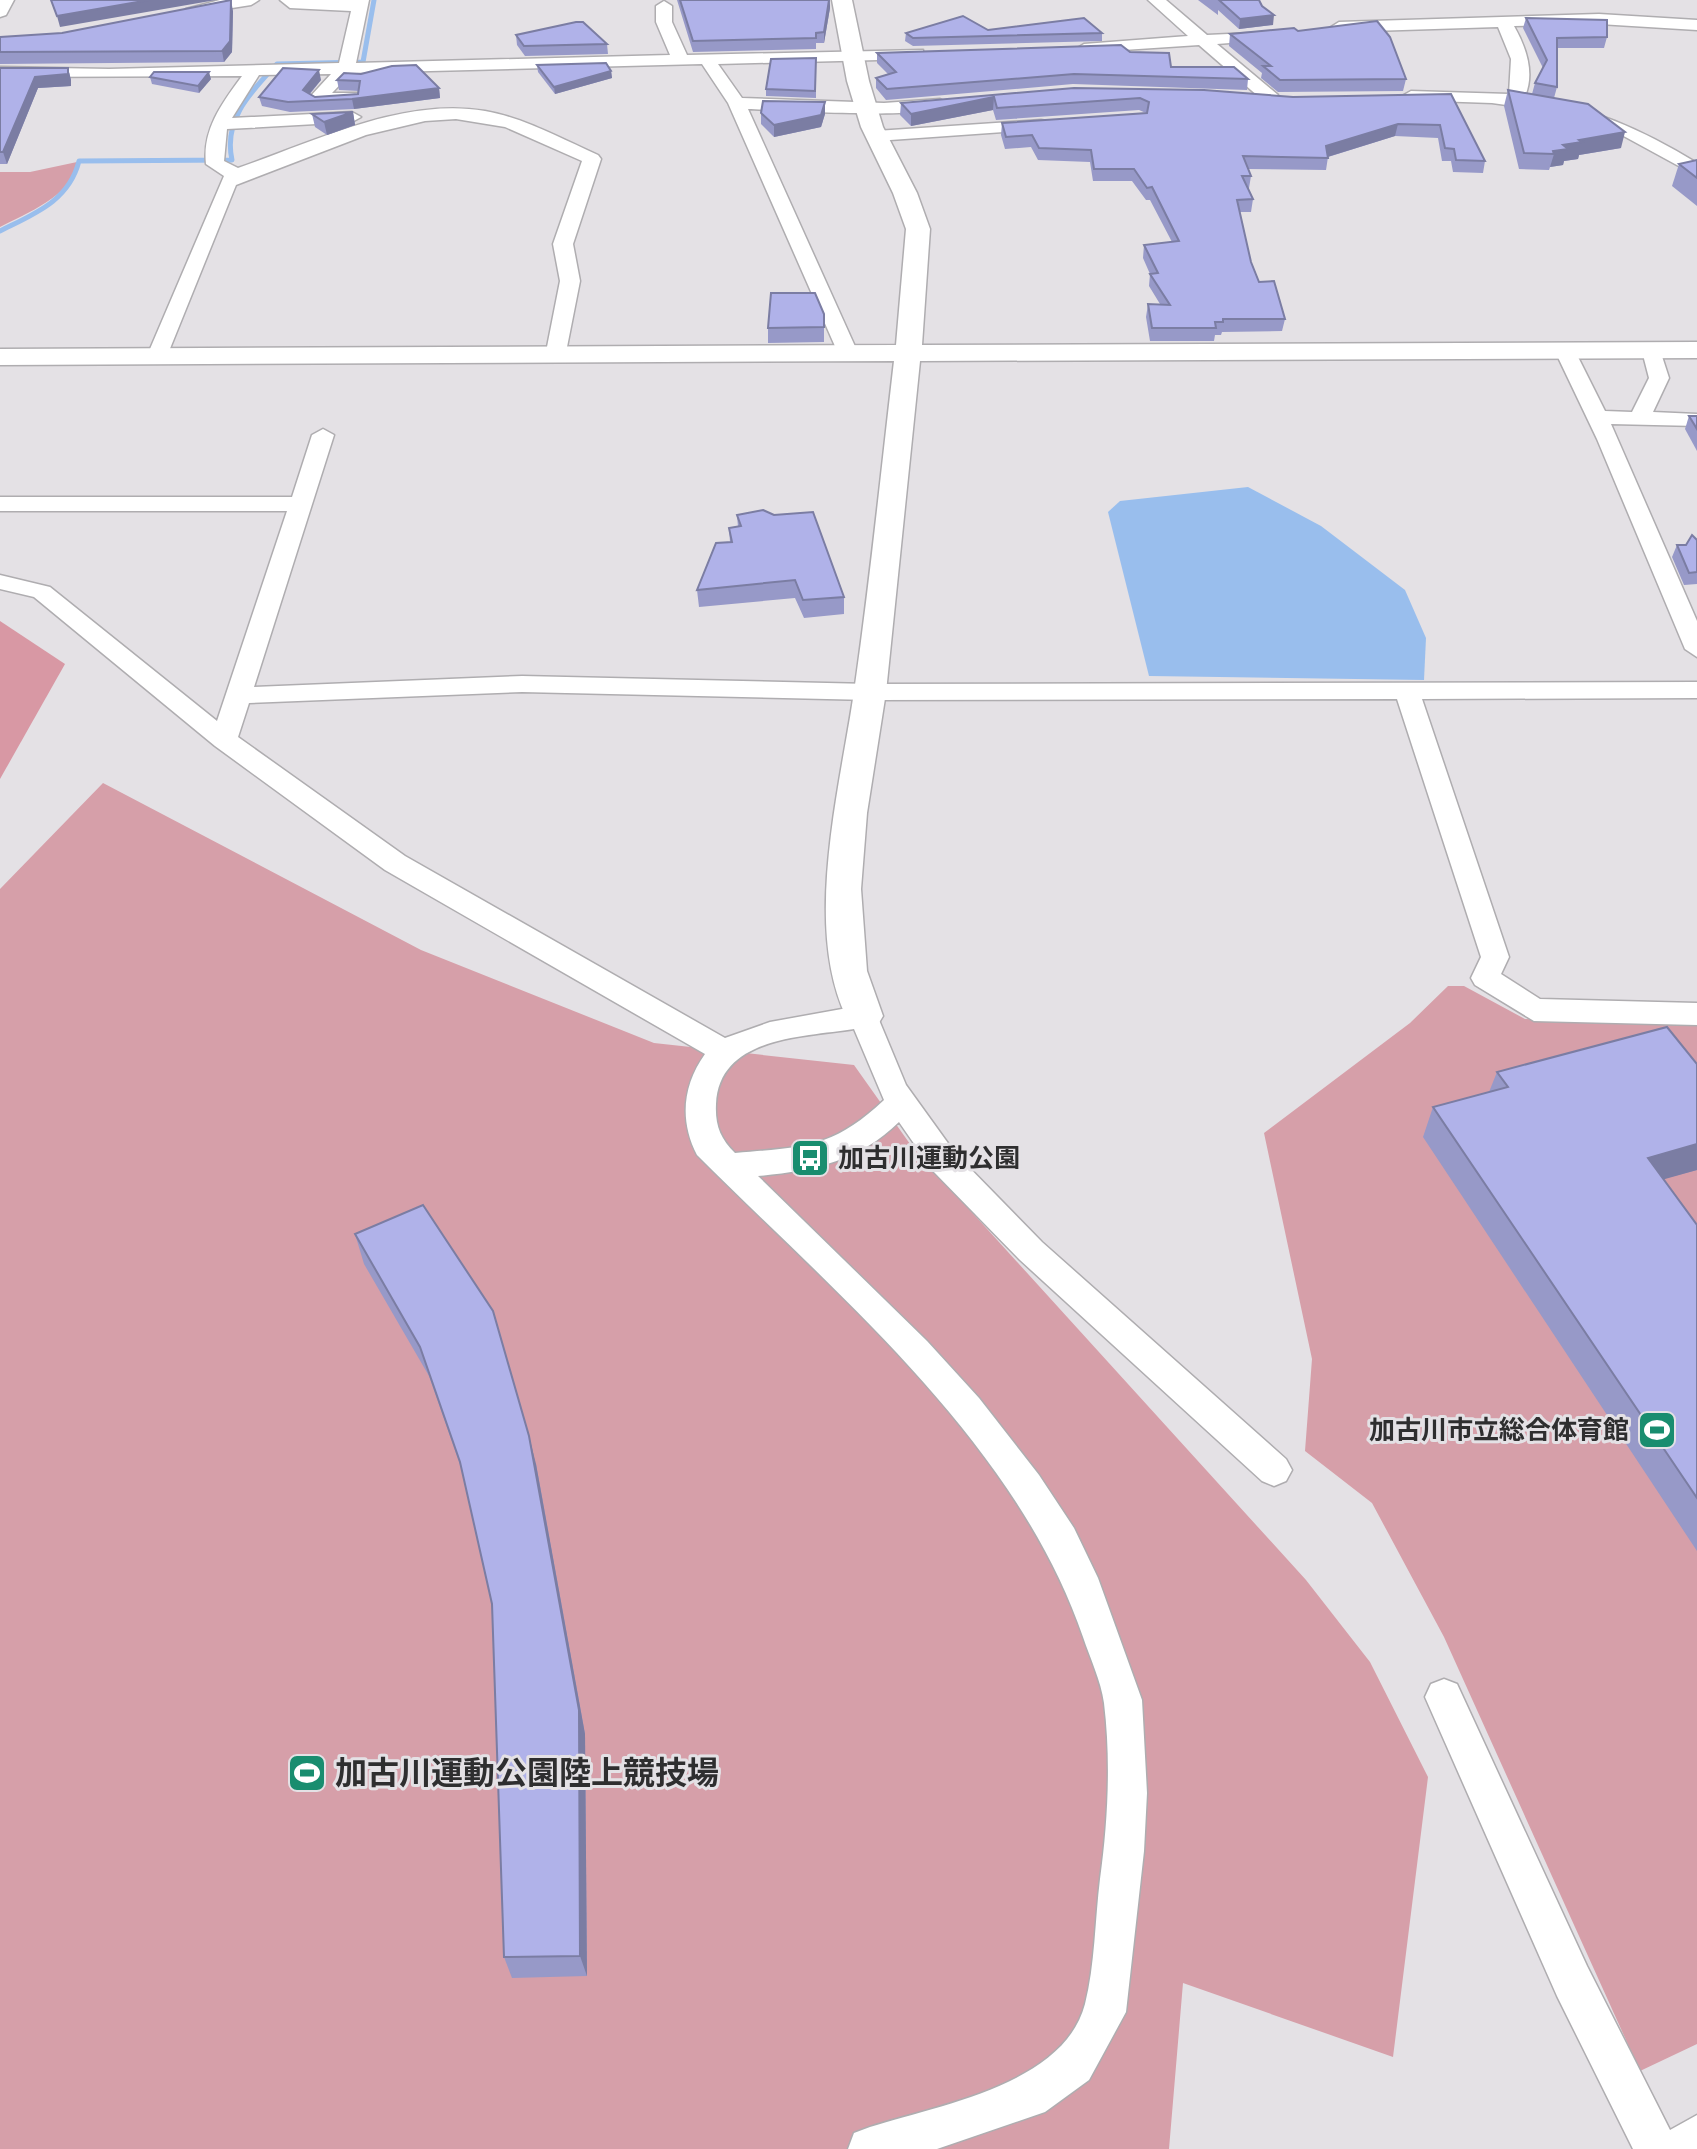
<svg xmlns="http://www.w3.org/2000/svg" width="1697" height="2149" viewBox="0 0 1697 2149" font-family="'Nunito Sans','Noto Sans JP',sans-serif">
<rect width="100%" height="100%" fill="#e4e1e5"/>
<g fill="#d69fa9">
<path d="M77,162C74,195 25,214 0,227V172H30Z"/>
<polygon points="103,783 421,950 654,1043 854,1065 910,1144 1306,1580 1370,1662 1428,1777 1393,2057 1183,1983 1169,2149 0,2149 0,889"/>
<polygon points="1448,986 1464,986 1525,1019 1697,1024 1697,2044 1640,2071 1444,1637 1372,1503 1305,1451 1312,1359 1264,1133 1410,1023"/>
</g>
<polygon fill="#d898a4" points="0,621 65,664 0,779"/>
<polygon fill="#99beed" points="1248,487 1321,526 1405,590 1426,638 1424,680 1149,676 1108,512 1120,501"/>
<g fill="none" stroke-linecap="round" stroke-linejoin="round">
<path stroke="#99beed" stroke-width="5" d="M0,231C34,214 69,201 79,161L232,160C223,119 251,92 277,64L363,62L374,0"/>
<g stroke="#afadb0" stroke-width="3">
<g id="minor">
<polygon points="0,0 14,0 6,15 0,17"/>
<polygon points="220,0 259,0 251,5 194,14 186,9"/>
<path d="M280,0H369L356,63L670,55L656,22V6L664,1L672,6V22L687,55L923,50V58L917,59L718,64L742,98L884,103L940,99L949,104C931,121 781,110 748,109L858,353L848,359L838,353L728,103L702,64L351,73L332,93H360V101L317,104L308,99L331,74L259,75L232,118L352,112L361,117L352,122L227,129L224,161L238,168C314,142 403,97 485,111C525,118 562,139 598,155L601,159L573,244L580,281L566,352L556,358L546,352L560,281L553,244L582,161L505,127L456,119L425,121L366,135L236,185L167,356L157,362L150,360L147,356L224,176L206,164C202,129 223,102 242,76L0,77V67L109,69L339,63L351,11L290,8Z"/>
<polygon points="1148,0 1166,0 1207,35 1274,32 1274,38 1268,40 1217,44 1278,95 1278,103 1266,103 1199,45 1078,53 1076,49 1084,44 1188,36"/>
<path d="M1599,14L1697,20V30L1599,24L1514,26C1526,47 1535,73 1525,96C1589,106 1643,130 1697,163V176L1620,134L1558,112L1492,103L1405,100L1402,96L1411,91L1509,94L1511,59L1498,27L1339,32L1331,27L1339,22Z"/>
<polygon points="1041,120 1047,121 1047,129 876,141 867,136 876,131"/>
<polygon points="1565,345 1575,351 1605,411 1632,412 1649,378 1642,351 1652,345 1659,347 1669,378 1653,412 1697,414 1697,426 1611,424 1697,621 1697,657 1685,649 1597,439 1555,351"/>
<path d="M323,429L334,435L254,687L522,676L870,684L1697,682V698L1422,699L1509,957L1501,974L1540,999L1697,1003V1025L1534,1021L1475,985L1471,978L1481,957L1397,699L870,700L522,692L249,703L238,737L405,856L725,1038L770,1022L864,1005L874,1008L906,1085L955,1153L1042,1242L1286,1459L1292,1470L1286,1481L1274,1486L1262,1481L1020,1260L933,1171L899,1122C859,1161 813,1171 758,1176L927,1341L979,1398L1039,1475L1074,1528L1098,1578L1142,1700L1147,1793L1144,1851L1126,2012L1089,2080L1045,2112L937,2149H848L854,2133L870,2127C938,2105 1064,2085 1085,2004C1095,1965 1095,1919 1100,1879C1108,1822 1111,1760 1104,1703C1101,1681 1090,1658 1083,1637C1016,1442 838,1296 697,1155C679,1120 683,1085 705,1054L385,870L215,746L34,597L0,589V575L50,587L217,721L287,511H0V497H292L312,435ZM854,1029L884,1100C832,1149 803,1147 735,1153C720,1138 715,1125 716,1104C719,1036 805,1037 854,1029Z"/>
<polygon points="1444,1679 1457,1684 1587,1966 1670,2130 1697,2115 1697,2149 1633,2149 1557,1996 1425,1697 1431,1684"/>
</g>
</g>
<g stroke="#afadb0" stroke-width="3">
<path id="tertiary" d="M832,0H852L869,81L883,127L917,193L930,229L922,345L1697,342V358L920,361L886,692L867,813L861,889L867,971L883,1016L877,1026L864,1030L851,1026C800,935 840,789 854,692C870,582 881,471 894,361L0,365V349L896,345L906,229L893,193L861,127L847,81Z"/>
</g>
<use href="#minor" fill="#fff" fill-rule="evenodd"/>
<use href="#tertiary" fill="#fff" fill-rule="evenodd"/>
</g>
<g fill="#9799c8">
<polygon points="677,0 830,0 830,8 824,43 816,43 816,49 693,52"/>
<polygon points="1198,0 1259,0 1273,25 1239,29 1218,10 1218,15"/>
<polygon points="233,11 232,52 224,62 0,64 0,37 62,33"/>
<polygon points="1526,18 1607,37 1604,48 1557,48 1557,87 1554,98 1621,148 1579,155 1578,159 1564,161 1563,165 1550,167 1549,170 1519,169 1504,106 1508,90 1532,94 1535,83 1543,68 1523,28"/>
<polygon points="988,30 1102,33 1102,41 913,46 905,41 906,33"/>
<polygon points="1298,31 1406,79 1403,91 1278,92 1261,78 1262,73 1229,46 1230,34"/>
<polygon points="516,35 607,44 608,54 525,56 517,45"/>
<polygon points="1130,52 1171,67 1248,79 1247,90 1073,84 886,100 876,88 876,78 888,74 877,63 877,53"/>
<polygon points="816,58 816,98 766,96 766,89"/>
<polygon points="537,65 611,71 612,78 555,94 538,72"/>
<polygon points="0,68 68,68 71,80 71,86 38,88 7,164 0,164"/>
<polygon points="344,73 439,88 440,98 354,109 290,112 262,106 259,97 321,80 310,94 315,97 358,94 359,91 339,90 337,80"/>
<polygon points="150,77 211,79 199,93 152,84"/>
<polygon points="1074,88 1293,97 1451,94 1485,161 1483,173 1453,172 1451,161 1442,161 1438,138 1395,136 1328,157 1326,170 1248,169 1251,176 1249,188 1248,188 1253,199 1251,212 1240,212 1251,262 1259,282 1285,319 1282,331 1222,332 1221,335 1215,335 1214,341 1150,341 1146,317 1148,304 1160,304 1149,286 1150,274 1143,258 1144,245 1172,242 1150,200 1146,200 1132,181 1093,181 1090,162 1038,160 1031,147 1005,149 1001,135 1002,123 1146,113 1139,110 996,120 993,110 911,126 900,115 901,103"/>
<polygon points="825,102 825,114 821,127 774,137 761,124 761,113"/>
<polygon points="353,112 355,125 327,135 315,127 312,114"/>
<polygon points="1697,160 1697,206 1672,186 1679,164"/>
<polygon points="824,314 824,342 768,343 768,328"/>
<polygon points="1689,416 1697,416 1697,451 1685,429"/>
<polygon points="737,515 844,597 844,614 804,618 795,598 699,607 697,590 730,542 729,528 738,527"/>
<polygon points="1697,540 1697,584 1684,585 1672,557 1677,545 1686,545"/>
<polygon points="1697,1064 1697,1170 1663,1179 1697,1225 1697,1551 1423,1137 1433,1107 1489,1092 1497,1072"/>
<polygon points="355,1234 536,1464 585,1734 587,1976 512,1978 504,1957 492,1604 464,1476 429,1376 364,1264"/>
</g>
<g fill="#7b7da3">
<polygon points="149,0 216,0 60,27 57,16"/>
<polygon points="231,0 233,11 232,52 224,62 222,51"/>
<polygon points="830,0 830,8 824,43 824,32"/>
<polygon points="1274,15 1273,25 1239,29 1240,19"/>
<polygon points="68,68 71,80 71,86 38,88 7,164 3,152 35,77"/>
<polygon points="319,70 321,80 305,99 303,90"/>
<polygon points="611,71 612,78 555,94 554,87"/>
<polygon points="209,72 211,79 199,93 198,86"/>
<polygon points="439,88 440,98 354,109 352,99"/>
<polygon points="994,97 993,110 911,126 911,114"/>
<polygon points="825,102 825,114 821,127 774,137 774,125"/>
<polygon points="353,112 355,125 327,135 324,122"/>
<polygon points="1398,124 1395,136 1324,158 1326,146"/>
<polygon points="1625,132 1621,148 1579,155 1578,159 1564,161 1563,165 1550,167 1554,154 1553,151 1563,145 1579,140"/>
<polygon points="1697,1144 1697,1170 1633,1188 1648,1158"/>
<polygon points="529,1436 536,1464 585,1734 587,1976 580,1956"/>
</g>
<g fill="#b0b2e9" stroke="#7b7da3" stroke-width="2">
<polygon points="51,0 149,0 57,16"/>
<polygon points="231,0 230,41 222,51 0,52 0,37 62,33"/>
<polygon points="680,0 829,0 824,32 816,33 816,38 693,41"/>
<polygon points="1219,0 1259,0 1262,6 1274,15 1240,19"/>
<polygon points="963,16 988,30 1084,18 1102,33 913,38 906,33"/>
<polygon points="1526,18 1607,20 1607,37 1557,38 1557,87 1535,83 1547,60"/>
<polygon points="1377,21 1390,37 1406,79 1280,80 1263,66 1271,66 1230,34 1294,28 1298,31"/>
<polygon points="576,22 583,22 607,44 524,46 516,35"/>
<polygon points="1121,45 1130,52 1169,53 1171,67 1234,67 1248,79 1074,74 887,89 876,78 896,72 877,53"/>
<polygon points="816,58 815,91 766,89 771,59"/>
<polygon points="606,63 611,71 554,87 537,65"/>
<polygon points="416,65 439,88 352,99 288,102 259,97 283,68 319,70 303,90 315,97 358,94 360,81 337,80 344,73 361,74 392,66"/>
<polygon points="0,68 68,68 68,74 35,77 3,152 0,152"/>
<polygon points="154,72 209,72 198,86 150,77"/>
<polygon points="1074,88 1204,90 1293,97 1451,94 1485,161 1456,160 1454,149 1445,148 1440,125 1398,124 1326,146 1328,158 1243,156 1251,176 1242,176 1253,199 1237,200 1251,262 1259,282 1274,281 1285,319 1223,319 1223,322 1215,322 1216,328 1152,328 1148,304 1170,305 1150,274 1158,273 1144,245 1179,241 1152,187 1147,188 1134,169 1094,169 1091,150 1039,148 1032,135 1006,137 1002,123 1147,113 1149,102 1140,98 997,108 994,97 911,114 901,103"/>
<polygon points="1508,90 1588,104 1625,132 1579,140 1582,142 1563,145 1568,149 1553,151 1554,154 1524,153"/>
<polygon points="763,101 825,102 821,115 774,125 761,113"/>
<polygon points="353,112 324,122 312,114"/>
<polygon points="1697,160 1697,178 1679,164"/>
<polygon points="771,293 815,293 824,314 824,327 768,328"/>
<polygon points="1689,416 1697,416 1697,429"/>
<polygon points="763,510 774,515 813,512 844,597 803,600 795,580 697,590 716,543 732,542 729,528 741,526 737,515"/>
<polygon points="1692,535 1697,540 1697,572 1689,573 1677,545 1686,545"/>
<polygon points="1667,1027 1697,1064 1697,1144 1648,1158 1697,1225 1697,1498 1433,1107 1508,1087 1497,1072"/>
<polygon points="423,1205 493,1311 529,1436 579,1710 580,1956 504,1957 492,1604 460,1462 420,1347 355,1234"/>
</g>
<defs>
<g id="bus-square" transform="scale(2)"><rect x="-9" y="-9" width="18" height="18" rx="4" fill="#198d6f" stroke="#e4e1e5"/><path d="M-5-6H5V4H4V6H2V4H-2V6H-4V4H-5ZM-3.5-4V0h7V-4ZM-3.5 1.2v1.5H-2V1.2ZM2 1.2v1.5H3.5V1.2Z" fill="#fff"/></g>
<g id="stadium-square" transform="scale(2)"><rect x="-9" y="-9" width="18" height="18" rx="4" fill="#198d6f" stroke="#e4e1e5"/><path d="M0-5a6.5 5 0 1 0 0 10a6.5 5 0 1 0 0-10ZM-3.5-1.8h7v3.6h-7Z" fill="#fff"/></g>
</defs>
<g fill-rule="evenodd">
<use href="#bus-square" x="810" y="1158"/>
<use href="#stadium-square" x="1657" y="1430"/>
<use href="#stadium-square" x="307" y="1773"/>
</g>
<g text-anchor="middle" stroke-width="6" stroke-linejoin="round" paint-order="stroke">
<g font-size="26" font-weight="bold" fill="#2e2e2f" stroke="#e4e1e5" text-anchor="start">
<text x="838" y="1167">加古川運動公園</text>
<text x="1629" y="1439" text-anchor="end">加古川市立総合体育館</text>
</g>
<g font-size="32" font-weight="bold" fill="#2e2e2f" stroke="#e4e1e5" text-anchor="start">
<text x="335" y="1784">加古川運動公園陸上競技場</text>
</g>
</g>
</svg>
